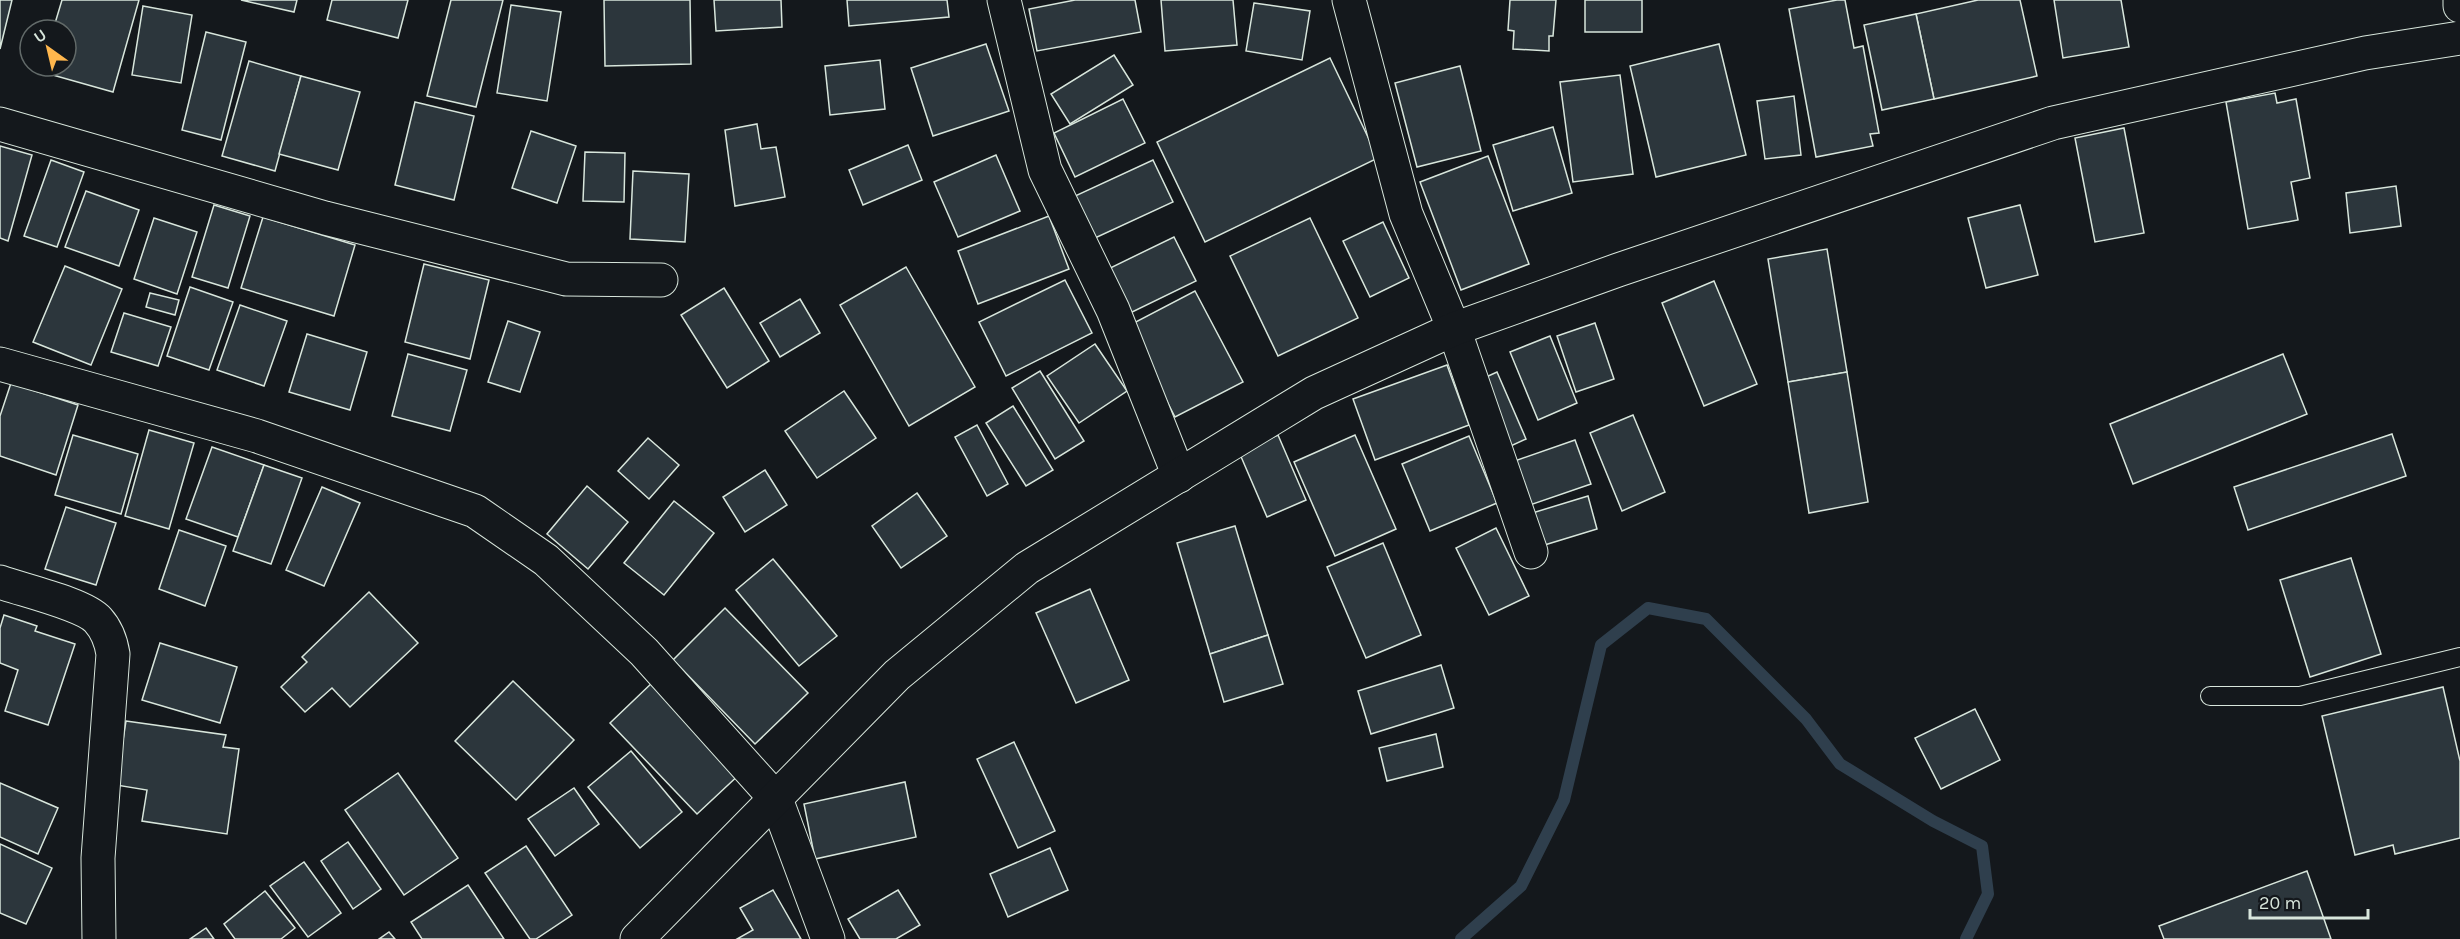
<svg xmlns="http://www.w3.org/2000/svg" width="2460" height="939" viewBox="0 0 2460 939" font-family="Karla,sans-serif">
<rect width="100%" height="100%" fill="#14181c"/>
<g fill="none" stroke-linecap="round" stroke-linejoin="round">
<polyline stroke="#2f3f4d" stroke-width="12" points="1461,939 1521,886 1564,800 1601,645 1648,608 1706,619 1806,719 1840,764 1933,821 1982,846 1988,894 1966,939"/>
</g>
<g fill="#2c363c" stroke="#d8e6dc" stroke-width="1.5">
<polygon points="0,0 12,0 0,49"/>
<polygon points="62,0 139,0 113,92 42,72 43,66 66,66 66,30 53,30"/>
<polygon points="241,0 297,0 294,12"/>
<polygon points="332,0 408,0 398,38 327,20"/>
<polygon points="451,0 503,0 476,107 427,96"/>
<polygon points="604,0 690,0 691,64 605,66"/>
<polygon points="714,0 781,0 782,27 716,31"/>
<polygon points="847,0 947,0 949,17 849,26"/>
<polygon points="1075,0 1135,0 1141,32 1037,51 1029,9"/>
<polygon points="1161,0 1233,0 1237,45 1165,51"/>
<polygon points="1510,0 1556,0 1553,36 1549,36 1549,51 1513,49 1514,31 1508,30"/>
<rect x="1585" y="0" width="57" height="32"/>
<polygon points="1837,0 1845,0 1854,48 1863,46 1879,133 1870,134 1873,146 1816,157 1789,9"/>
<polygon points="1978,0 2020,0 2037,76 1934,99 1916,14"/>
<polygon points="2054,0 2121,0 2129,47 2063,58"/>
<polygon points="1254,3 1310,11 1302,60 1246,51"/>
<polygon points="511,5 561,12 547,101 497,93"/>
<polygon points="143,6 192,15 181,83 132,75"/>
<polygon points="1916,14 1934,99 1882,110 1864,25"/>
<polygon points="206,32 246,42 221,140 182,130"/>
<polygon points="986,44 1009,111 933,136 911,68"/>
<polygon points="1719,44 1746,155 1656,177 1630,66"/>
<polygon points="1114,55 1133,85 1070,124 1051,94"/>
<polygon points="1330,58 1378,158 1205,242 1157,142"/>
<polygon points="880,60 885,109 830,115 825,66"/>
<polygon points="249,61 301,76 275,171 222,156"/>
<polygon points="1460,66 1481,151 1417,167 1395,83"/>
<polygon points="1620,75 1633,174 1573,182 1560,82"/>
<polygon points="301,76 360,92 338,170 279,154"/>
<polygon points="2275,93 2277,103 2296,99 2310,178 2291,182 2298,220 2248,229 2226,102"/>
<polygon points="1794,96 1801,155 1765,159 1757,101"/>
<polygon points="1123,99 1145,143 1075,177 1054,133"/>
<polygon points="415,102 474,116 454,200 395,185"/>
<polygon points="757,124 761,149 776,147 785,197 735,206 725,130"/>
<polygon points="1553,127 1572,193 1513,211 1493,145"/>
<polygon points="2124,128 2144,233 2095,242 2075,138"/>
<polygon points="531,131 576,146 557,203 512,188"/>
<polygon points="908,145 922,180 863,205 849,170"/>
<polygon points="0,146 32,155 8,241 0,238"/>
<polygon points="585,152 625,153 624,202 583,201"/>
<polygon points="996,155 1020,211 958,237 934,182"/>
<polygon points="1488,156 1529,264 1461,290 1420,182"/>
<polygon points="51,160 84,172 57,247 24,236"/>
<polygon points="1153,160 1173,202 1095,238 1075,196"/>
<polygon points="633,171 689,174 685,242 630,239"/>
<polygon points="2396,186 2401,226 2350,233 2346,193"/>
<polygon points="86,191 139,210 119,266 65,247"/>
<polygon points="214,205 250,216 228,288 192,277"/>
<polygon points="2020,205 2038,275 1986,288 1968,218"/>
<polygon points="1049,216 1069,269 978,304 958,251"/>
<polygon points="263,217 355,245 334,316 241,288"/>
<polygon points="154,218 197,232 177,294 134,279"/>
<polygon points="1310,218 1358,318 1278,356 1230,256"/>
<polygon points="1383,222 1409,278 1370,297 1343,241"/>
<polygon points="1174,237 1196,281 1126,315 1104,271"/>
<polygon points="1827,249 1847,372 1788,382 1768,259"/>
<polygon points="424,264 489,280 470,359 405,342"/>
<polygon points="65,266 122,289 91,365 33,342"/>
<polygon points="906,267 975,387 909,426 840,305"/>
<polygon points="1065,280 1092,333 1006,376 979,322"/>
<polygon points="1714,281 1757,384 1704,406 1662,303"/>
<polygon points="190,287 233,302 209,370 167,356"/>
<polygon points="724,288 769,361 727,388 681,315"/>
<polygon points="1195,291 1243,382 1175,417 1128,326"/>
<polygon points="150,293 179,300 175,315 146,307"/>
<polygon points="800,299 820,333 780,357 760,323"/>
<polygon points="240,305 287,321 264,386 217,370"/>
<polygon points="124,313 171,327 158,366 111,352"/>
<polygon points="508,321 540,332 520,392 488,382"/>
<polygon points="1595,323 1614,379 1576,392 1557,336"/>
<polygon points="307,334 367,352 350,410 289,392"/>
<polygon points="1550,336 1577,403 1538,420 1510,352"/>
<polygon points="1095,344 1127,391 1079,423 1047,376"/>
<polygon points="408,354 467,370 450,431 392,416"/>
<polygon points="2283,354 2307,414 2133,484 2110,424"/>
<polygon points="1447,365 1469,425 1375,460 1353,399"/>
<polygon points="1040,371 1084,441 1055,459 1012,388"/>
<polygon points="1497,372 1526,439 1502,450 1473,383"/>
<polygon points="1847,372 1868,502 1809,513 1788,382"/>
<polygon points="11,383 78,405 56,475 0,456 0,416"/>
<polygon points="844,391 876,438 817,478 785,431"/>
<polygon points="1013,406 1053,470 1026,486 986,423"/>
<polygon points="1633,415 1665,492 1622,511 1590,433"/>
<polygon points="977,425 1008,484 987,496 955,437"/>
<polygon points="149,430 194,443 169,529 125,516"/>
<polygon points="2392,434 2406,476 2248,530 2234,487"/>
<polygon points="73,435 138,454 121,514 55,495"/>
<polygon points="1278,435 1306,500 1267,517 1239,452"/>
<polygon points="1355,435 1396,529 1335,556 1294,462"/>
<polygon points="1469,436 1497,503 1430,531 1402,464"/>
<polygon points="648,438 679,465 649,499 618,471"/>
<polygon points="1575,440 1591,484 1524,507 1509,463"/>
<polygon points="212,447 264,465 238,537 186,519"/>
<polygon points="264,465 302,478 271,564 233,551"/>
<polygon points="765,470 787,505 745,532 723,497"/>
<polygon points="587,486 628,522 588,569 547,534"/>
<polygon points="322,487 360,503 324,586 286,570"/>
<polygon points="917,493 947,536 901,568 872,526"/>
<polygon points="1588,496 1597,529 1538,547 1529,514"/>
<polygon points="674,501 714,533 664,595 624,563"/>
<polygon points="66,507 116,523 96,585 45,569"/>
<polygon points="1235,526 1268,635 1210,654 1177,543"/>
<polygon points="1496,528 1529,596 1489,615 1456,548"/>
<polygon points="179,530 226,546 205,606 159,589"/>
<polygon points="1383,543 1421,635 1366,658 1327,567"/>
<polygon points="2351,558 2381,654 2310,677 2280,580"/>
<polygon points="773,559 837,636 799,666 736,590"/>
<polygon points="1090,589 1129,680 1076,703 1036,613"/>
<polygon points="369,592 418,643 350,707 332,688 305,712 281,687 307,662 302,657"/>
<polygon points="725,608 808,693 755,744 673,660"/>
<polygon points="4,615 37,626 35,631 75,644 48,725 5,711 18,670 0,663 0,628"/>
<polygon points="1268,635 1283,684 1224,702 1210,654"/>
<polygon points="160,643 237,667 220,723 142,700"/>
<polygon points="1441,665 1454,708 1371,734 1358,691"/>
<polygon points="655,680 743,771 697,814 610,723"/>
<polygon points="513,681 574,740 516,800 455,741"/>
<polygon points="2443,687 2460,761 2460,838 2395,854 2393,845 2355,855 2322,716"/>
<polygon points="1975,709 2000,760 1941,789 1915,738"/>
<polygon points="126,721 226,735 223,747 239,749 227,834 142,821 147,790 116,785"/>
<polygon points="1436,734 1443,767 1387,781 1379,748"/>
<polygon points="1014,742 1055,831 1018,848 977,759"/>
<polygon points="631,751 682,812 640,848 588,787"/>
<polygon points="398,773 458,858 404,895 345,810"/>
<polygon points="905,782 916,837 815,859 804,804"/>
<polygon points="0,783 58,808 38,854 0,837"/>
<polygon points="574,788 599,824 555,856 528,819"/>
<polygon points="348,842 381,889 353,909 321,861"/>
<polygon points="0,844 52,868 26,924 0,913"/>
<polygon points="526,846 572,915 536,939 530,939 485,873"/>
<polygon points="1050,848 1068,890 1008,917 990,874"/>
<polygon points="304,862 341,913 308,937 270,886"/>
<polygon points="2307,871 2331,939 2164,939 2159,926"/>
<polygon points="468,885 504,939 422,939 411,922"/>
<polygon points="773,890 801,939 737,939 753,930 740,908"/>
<polygon points="898,890 920,925 896,939 860,939 848,919"/>
<polygon points="265,891 295,928 281,939 235,939 224,924"/>
<polygon points="206,928 214,939 190,939"/>
<polygon points="389,932 395,939 379,939"/>
</g>
<g fill="none" stroke-linecap="round" stroke-linejoin="round">
<g stroke="#d8e6dc" stroke-width="20">
<polyline id="service" points="2210,696 2300,696 2460,657"/>
</g>
<g stroke="#d8e6dc" stroke-width="35">
<g id="minor">
<polyline points="1004,0 1045,170 1113,310 1179,476"/>
<polyline points="1349,0 1406,214 1454,329 1531,552"/>
<polyline points="0,124 325,218 566,279 661,280"/>
<polyline points="0,364 257,436 475,511 546,560 644,652 776,799 828,939"/>
<path d="M0,582C22,590 84,604 98,620C107,630 111,641 113,654L98,858L99,939"/>
<polyline points="637,939 897,675 1027,568 1314,393 1454,329 1618,270 2053,123 2365,53 2460,38"/>
</g>
</g>
<g stroke="#d8e6dc" stroke-width="35">
<polyline id="trunk" points="2460,0 2460,6"/>
</g>
<use href="#service" stroke="#14181c" stroke-width="18"/>
<use href="#minor" stroke="#14181c" stroke-width="33"/>
<use href="#trunk" stroke="#14181c" stroke-width="33"/>
</g>
<g transform="translate(48 48) rotate(326)"><circle r="28" fill="#14181c" stroke="#626a69" stroke-width="1.5"/>
<path d="M0-4.5L10 22L0 15L-10 22Z" fill="#ffb74d"/>
<text y="-9" font-size="16" font-weight="bold" text-anchor="middle" fill="#d8e6dc">U</text>
</g>
<path d="M2250 909v9h118v-9" fill="none" stroke="#d8e6dc" stroke-width="3"/>
<text x="2259" y="909" font-size="18" fill="#d8e6dc" stroke="#14181c" stroke-width="4.5" paint-order="stroke">20 m</text>
</svg>
